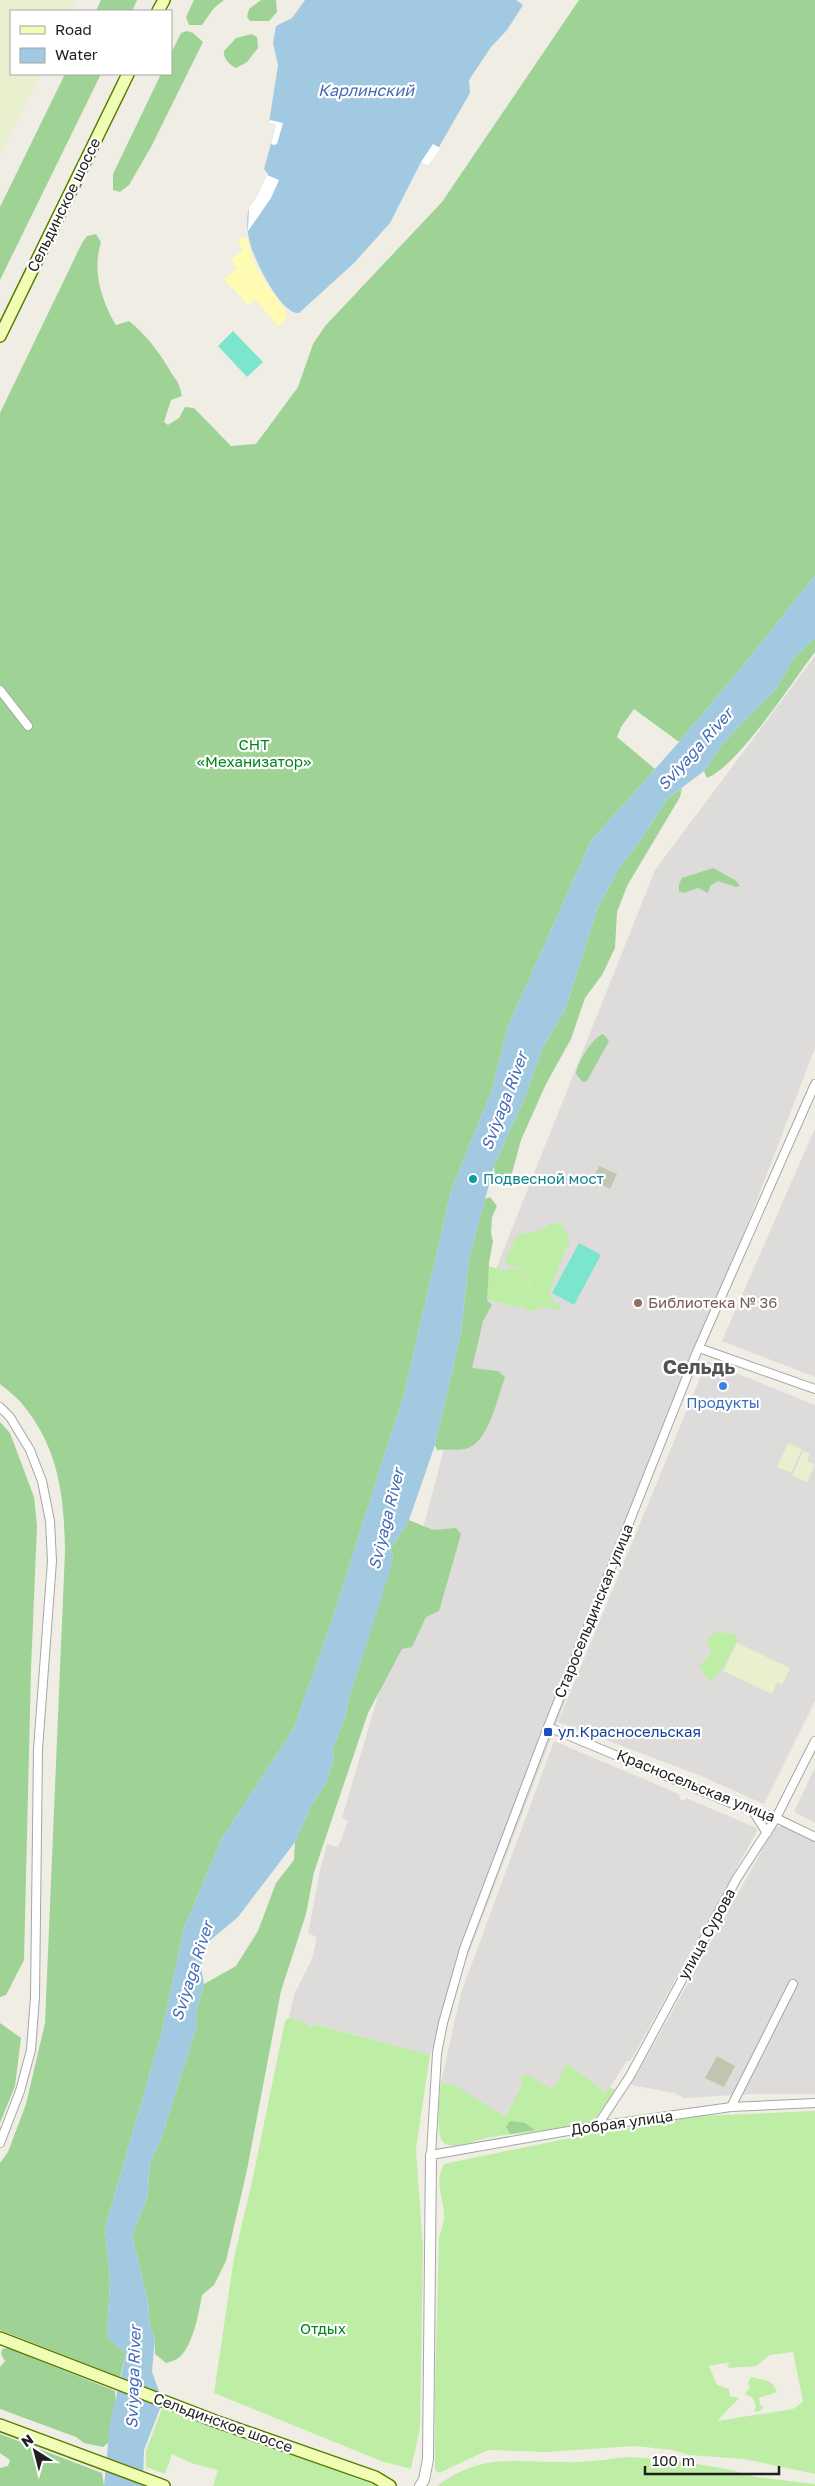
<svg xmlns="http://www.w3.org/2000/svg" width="815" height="2486" viewBox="0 0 815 2486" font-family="'Golos Text',sans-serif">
<rect width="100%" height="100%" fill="#f0eee4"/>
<g fill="#dddcdb">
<polygon points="815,656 815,1048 430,2055 315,2024 313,2027 306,2025 306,2022 289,2018 294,1995 312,1959 317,1937 308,1933 321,1866 327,1844 338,1847 348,1821 342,1818 390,1655 482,1304 655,870"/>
<polygon points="815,1128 815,1377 722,1341"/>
<polygon points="707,1361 815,1405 815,1701 764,1804 701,1776 558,1722"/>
<polygon points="554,1741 679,1794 680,1799 684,1801 686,1798 757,1828 757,1831 634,2055 630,2061 627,2061 607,2092 572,2069 553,2089 524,2078 506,2117 456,2088 441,2082 461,1993"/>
<polygon points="815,1767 815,1823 794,1812"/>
<polygon points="788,1826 815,1839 815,2094 752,2094 684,2098 674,2093 631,2085 775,1827"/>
</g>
<g fill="#c2c5af">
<polygon points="599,1166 617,1174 610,1189 592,1180"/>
<polygon points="717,2056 735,2066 724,2087 705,2078"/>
</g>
<g fill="#e8f0ce">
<polygon points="0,0 77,0 72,11 11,11 11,74 40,74 0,155"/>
<polygon points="788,1443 802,1449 791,1473 777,1467"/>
<polygon points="803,1451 810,1454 807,1461 815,1464 807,1482 792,1476"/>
<polygon points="737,1643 790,1668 782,1685 777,1682 772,1694 723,1671"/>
</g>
<g fill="#beeea6" fill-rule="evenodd">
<path d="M549,1224H561L568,1235L570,1244L566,1248L549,1294L554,1302L561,1306L558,1310L545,1307L533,1311L524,1309L521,1304L519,1308L488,1299L486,1278L488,1266L506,1271L509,1268L523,1272L529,1284L526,1295L530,1284C521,1265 521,1271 506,1263V1257L518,1234C529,1232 541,1234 549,1224Z"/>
<path d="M718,1630L726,1634L734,1633L738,1639C733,1649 720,1678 709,1681L699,1665L712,1653L706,1641Z"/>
<polygon points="289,2018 306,2022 306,2025 313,2027 314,2024 430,2055 416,2149 423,2248 420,2428 411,2469 381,2461 214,2393 234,2258 253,2177 285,2021"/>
<path d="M567,2064L606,2092L610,2087L616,2091L593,2121C559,2133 521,2131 487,2138C476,2140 451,2151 443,2142C435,2135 440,2093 441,2082L456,2086L506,2117L522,2083L520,2079L525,2074C537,2078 541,2085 553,2089Z"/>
<path d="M815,2111V2474L744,2459L689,2455L672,2450L635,2446L547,2452L488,2450L439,2473L435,2470V2388L439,2239C440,2233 443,2225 444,2219C445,2198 433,2185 444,2164L599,2132L699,2116ZM793,2352L803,2402L793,2409L717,2421L739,2398L730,2396L729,2389L717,2385L709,2366L730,2362L727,2365L729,2368L756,2366L770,2355Z"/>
<path d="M751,2377C762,2381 772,2377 777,2392L759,2398L760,2405L764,2406L760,2411L754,2412L756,2407L753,2398L745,2394L750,2387L748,2383Z"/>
<polygon points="163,2406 375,2485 378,2486 213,2486 218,2470 191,2463 172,2454 165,2474 146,2467 146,2451"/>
<path d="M629,2457L673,2460L727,2469L756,2477L815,2484V2486H437C481,2453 513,2462 563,2462C585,2463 607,2459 629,2457Z"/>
</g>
<g fill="#9ed395">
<polygon points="101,0 137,0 132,11 96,11"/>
<polygon points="194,0 224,0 214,8 202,25 189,25 186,17"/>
<polygon points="261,0 276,0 277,12 269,21 250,21 247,17 249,9"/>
<path d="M579,0H815V575L755,651L679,742L634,709L621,727L617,737L655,769L591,841L508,1026L492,1090L451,1191L404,1394L332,1620L294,1728L221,1840L184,1928L161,2035L105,2228L110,2280L107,2337L126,2354L120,2377L0,2330V2163L8,2152L26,2104L45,2023L65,1551C64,1496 59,1449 23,1405C17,1397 8,1391 0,1384V413L82,243L87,236L96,234L101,242C92,270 101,300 116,325L129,321C147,336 157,349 169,369C177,383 178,378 182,396L171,400L164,422L168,425L179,418L185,407L194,408L231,446L256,444L298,387L313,344L326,325L442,202Z"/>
<polygon points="187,31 193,33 203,42 151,147 129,185 120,192 113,190 113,174 161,74 171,74 171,53 181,33"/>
<path d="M252,34L257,37L258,48L247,62L236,68C229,65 223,58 224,51L236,38Z"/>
<polygon points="65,74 101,74 0,280 0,207"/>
<path d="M815,638V652C792,682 739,765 707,778L704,771L722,744L776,689L793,659Z"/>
<polygon points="682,788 680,797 627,886 617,912 615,948 602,975 585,998 571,1039 546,1084 521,1140 512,1173 502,1181 495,1178 494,1166 525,1097 543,1047 565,1010 598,907 619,868 643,837 667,799"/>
<polygon points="713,868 735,880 740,886 736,887 718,881 710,886 708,893 698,888 684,893 679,891 679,884 682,878"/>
<path d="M603,1034L609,1041L587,1081L583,1082L576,1074C576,1064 593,1037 603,1034Z"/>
<path d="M490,1197L497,1206L492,1217L491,1233L493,1241L489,1263L487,1300L492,1305L483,1321L472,1368L498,1371L505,1377C498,1396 489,1441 468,1448C460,1451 447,1449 437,1450L435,1445L461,1333L469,1259L485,1199Z"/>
<polygon points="0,1422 10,1433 34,1497 37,1526 31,1670 24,1960 6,1995 0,1997"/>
<path d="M409,1520L433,1530L456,1528L461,1534L439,1611L426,1617L412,1647L402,1649L368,1713L314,1872L306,1914L281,1991L247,2170L226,2261L214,2285L202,2295C199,2311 193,2349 177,2359C174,2361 169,2362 166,2363L155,2354V2338L150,2327L148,2302L132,2235L147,2198L150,2163L160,2142L197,2026V2008L204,1984L236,1966L258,1931L276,1883L294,1860L295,1842L312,1804L326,1784L334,1758L332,1750L345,1718L348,1702L393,1559L391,1548Z"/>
<polygon points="0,2023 21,2038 15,2086 0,2123"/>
<polygon points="510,2121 525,2123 535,2130 510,2134 506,2127"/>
<path d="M8,2348L115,2391C117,2405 110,2425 110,2441L103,2447L84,2443L76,2437L0,2409V2367L5,2361L1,2354L2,2349Z"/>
<polygon points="0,2434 102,2473 104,2486 0,2486 0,2468 8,2466 10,2460 0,2453"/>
</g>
<path fill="#fffbb3" d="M243,237L248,239C250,267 272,289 286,312L285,321L278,326L255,299L248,305L224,279L237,268L231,260L243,250L238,240Z"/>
<g fill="#7ce5cd">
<polygon points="233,331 263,362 247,377 218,346"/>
<polygon points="579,1243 601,1255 574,1305 552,1293"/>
</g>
<g fill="#a1c9e1">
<path d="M305,0H516L523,5L507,30L491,47L469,80L470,93L428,166L421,162L390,223L354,263L299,313C281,315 254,259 250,243C247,232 246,218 249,208C251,203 256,199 258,195C262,188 265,181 268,174L264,169L276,125L269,123L278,65L273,43L276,26L292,18Z"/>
<polygon points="815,575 815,638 793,659 776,689 722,744 704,771 667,799 643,837 619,868 598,907 565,1010 543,1047 525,1097 494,1166 469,1259 461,1333 435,1445 409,1520 391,1548 393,1559 391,1567 348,1702 345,1718 332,1750 334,1758 326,1784 312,1804 295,1842 238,1917 207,1943 201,1967 204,1984 197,2008 197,2026 160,2142 150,2163 147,2198 132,2235 148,2302 150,2327 155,2338 152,2372 160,2394 161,2406 144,2450 143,2486 104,2486 110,2423 126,2354 107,2337 110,2280 105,2228 161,2035 184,1928 221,1840 294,1728 332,1620 404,1394 451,1191 492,1090 508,1026 591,841 679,742 755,651"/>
</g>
<g fill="#fff">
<polygon points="270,120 283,123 277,144 274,145 271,144 276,125 269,123"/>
<polygon points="433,144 440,148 428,166 421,162"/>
<polygon points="267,175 279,180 271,198 248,231 249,207 258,195"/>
</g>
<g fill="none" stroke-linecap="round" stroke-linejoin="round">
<g stroke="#a6a6a6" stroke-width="10">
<g id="minor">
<polyline points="0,690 28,726"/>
<polyline points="815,1084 696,1354 548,1727 464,1949 443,2023 437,2053 431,2155 597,2126 731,2107 815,2103"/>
<polyline points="699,1348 815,1389"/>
<polyline points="0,1407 10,1417 30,1450 42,1481 50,1521 52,1561 38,1749 35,1997 31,2050 20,2091 0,2143"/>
<polyline points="548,1727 728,1802 776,1818 815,1837"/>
<polyline points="753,1811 767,1833"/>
<polyline points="731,2107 793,1984"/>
<polyline points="597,2126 630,2076 737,1878 776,1818 815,1741"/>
</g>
</g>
<g stroke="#a6a6a6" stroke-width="12">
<polyline id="tertiary" points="420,2486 424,2480 428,2459 431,2155"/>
</g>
<g stroke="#5b7b00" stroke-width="14">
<g id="secondary">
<polyline points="158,11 164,0"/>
<polyline points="0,336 128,74"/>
<polyline points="0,2338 215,2421 375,2477 390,2486"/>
<polyline points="0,2425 164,2486"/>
</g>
</g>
<use href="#minor" stroke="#fff" stroke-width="8"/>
<use href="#tertiary" stroke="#fff" stroke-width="10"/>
<use href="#secondary" stroke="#effeb4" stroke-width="11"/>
</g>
<circle fill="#0f9aa8" stroke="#fff" stroke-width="2" cx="473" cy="1179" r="5"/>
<circle fill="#8d6e63" stroke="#fff" stroke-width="2" cx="638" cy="1303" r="5"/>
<circle fill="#3f7fe0" stroke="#fff" stroke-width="2" cx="723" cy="1386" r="5"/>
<rect fill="#1a4fb4" stroke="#fff" stroke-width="2" x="543" y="1727" width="10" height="10" rx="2.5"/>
<g text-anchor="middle" stroke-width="4.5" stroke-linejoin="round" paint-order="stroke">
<g font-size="15" fill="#1f1f1f" stroke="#fff">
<text transform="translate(64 205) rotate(-64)" y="5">Сельдинское шоссе</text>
<text transform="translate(594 1611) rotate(-68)" y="5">Старосельдинская улица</text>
<text transform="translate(696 1786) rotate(22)" y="5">Красносельская улица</text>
<text transform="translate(707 1934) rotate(-61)" y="5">улица Сурова</text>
<text transform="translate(622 2123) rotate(-8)" y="5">Добрая улица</text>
<text transform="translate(223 2423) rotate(20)" y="5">Сельдинское шоссе</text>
</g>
<g font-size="15" fill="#038622" stroke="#fff">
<text x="254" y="750">СНТ<tspan x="254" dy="17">«Механизатор»</tspan></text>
<text x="323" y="2334">Отдых</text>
</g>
<g font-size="15" fill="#0d838f" stroke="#fff" text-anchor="start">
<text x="483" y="1184">Подвесной мост</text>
</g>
<g font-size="15" fill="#785e54" stroke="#fff" text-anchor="start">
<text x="648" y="1308">Библиотека № 36</text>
</g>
<g font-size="15" fill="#366cbe" stroke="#fff">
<text x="723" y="1408">Продукты</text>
</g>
<g font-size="15" fill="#164399" stroke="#fff" text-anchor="start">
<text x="558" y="1737">ул.Красносельская</text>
</g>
<g font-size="16" font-style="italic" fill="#436bb6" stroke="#fff">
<text x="366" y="96">Карлинский</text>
<text transform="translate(695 749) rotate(-48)" y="6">Sviyaga River</text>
<text transform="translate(504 1101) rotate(-69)" y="6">Sviyaga River</text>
<text transform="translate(386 1519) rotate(-76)" y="6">Sviyaga River</text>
<text transform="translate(192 1971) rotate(-72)" y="6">Sviyaga River</text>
<text transform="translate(133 2377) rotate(-88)" y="6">Sviyaga River</text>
</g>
<g font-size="20" font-weight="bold" fill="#525252" stroke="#fff">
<text x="699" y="1374">Сельдь</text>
</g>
</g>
<rect x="10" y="10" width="162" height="65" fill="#ffffff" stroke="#a5a5a5"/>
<rect x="20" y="26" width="25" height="8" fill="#effeb4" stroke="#a5a5a5"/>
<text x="55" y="35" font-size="15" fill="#1f1f1f">Road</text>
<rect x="20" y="48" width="25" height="15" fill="#a1c9e1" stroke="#a5a5a5"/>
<text x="55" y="60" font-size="15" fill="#1f1f1f">Water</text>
<g transform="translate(35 2451) rotate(324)" stroke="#ffffff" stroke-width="4" paint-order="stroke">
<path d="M0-4L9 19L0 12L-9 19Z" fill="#1f1f1f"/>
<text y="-8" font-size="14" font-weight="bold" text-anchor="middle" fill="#1f1f1f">N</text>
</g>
<path d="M645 2466v8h134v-8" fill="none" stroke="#1f1f1f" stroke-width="2.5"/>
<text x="652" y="2466" font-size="15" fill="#1f1f1f" stroke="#ffffff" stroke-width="4" paint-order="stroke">100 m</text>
</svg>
